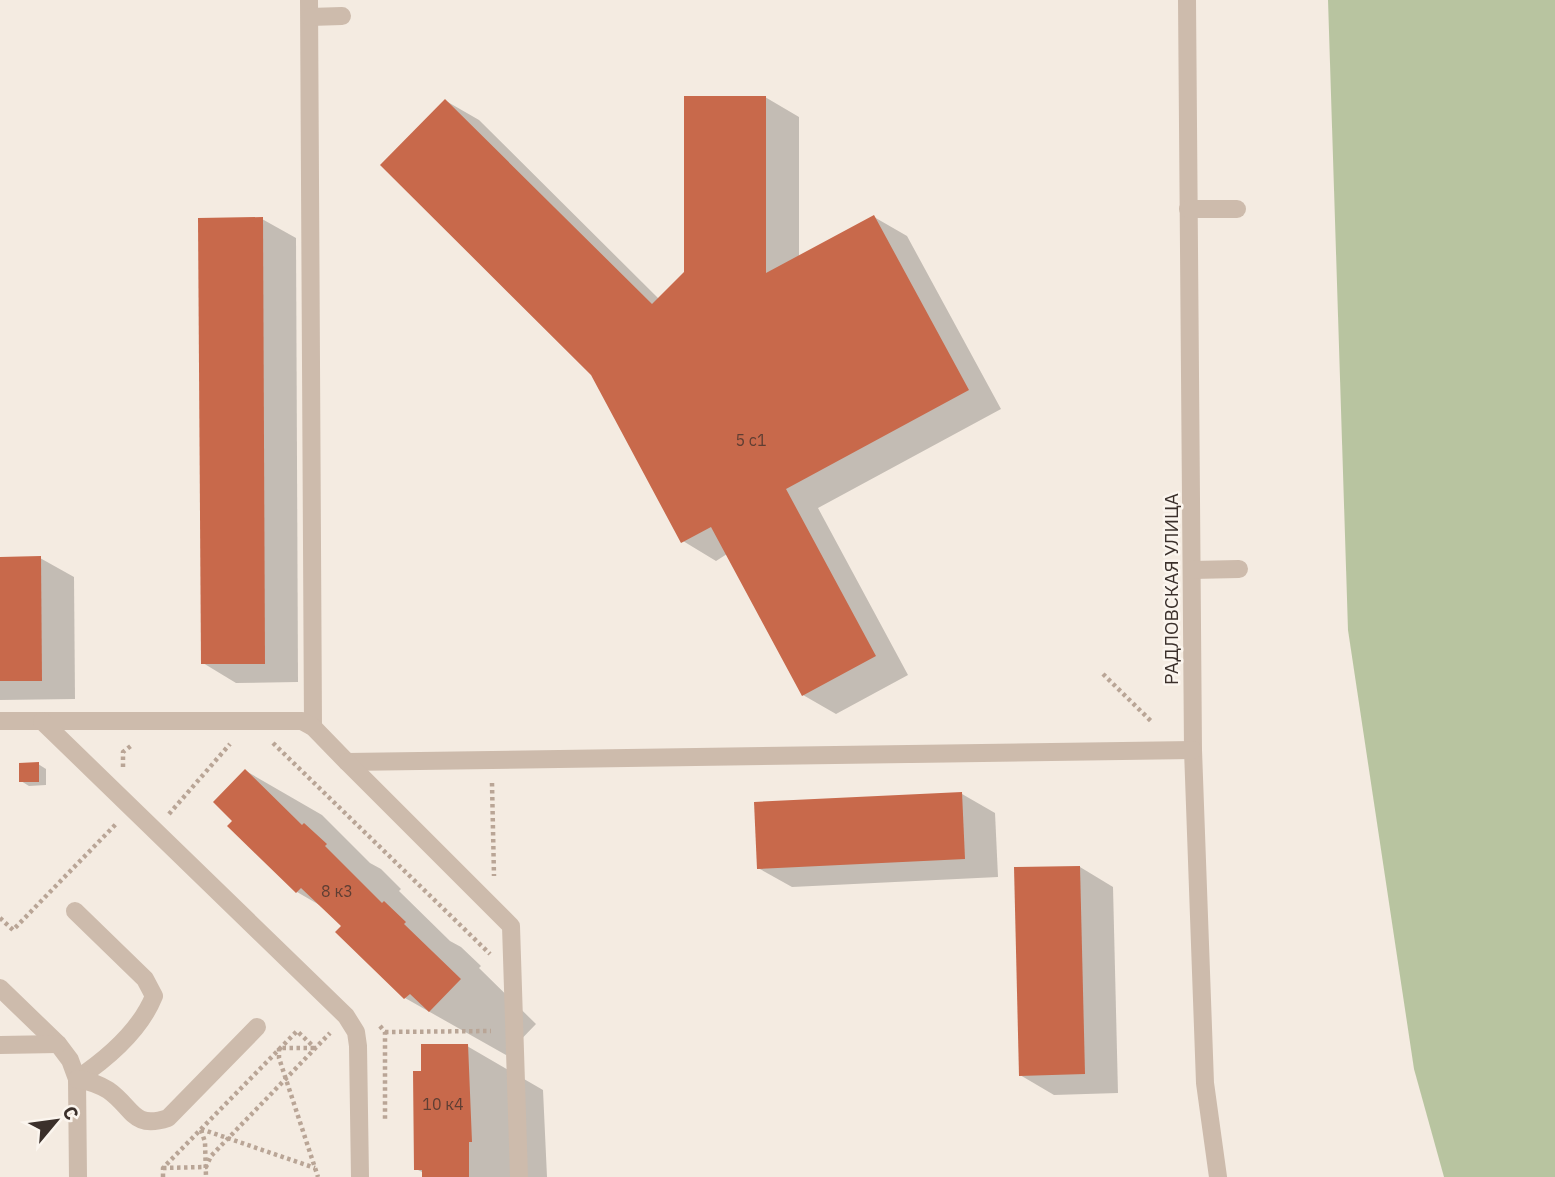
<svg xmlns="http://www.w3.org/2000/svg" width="1555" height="1177" viewBox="0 0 1555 1177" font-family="'IBM Plex Sans',sans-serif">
<rect width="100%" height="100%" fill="#f4ebe1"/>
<polygon fill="#b8c4a0" points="1328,0 1555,0 1555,1177 1444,1177 1414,1069 1348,630"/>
<g fill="#0003">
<polygon points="765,97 799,117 799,257 874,217 907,236 1001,409 818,508 908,675 836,714 803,695 727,554 716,561 683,541 446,101 479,120 659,299 686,272"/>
<polygon points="262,219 296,238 298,682 236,683 203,663"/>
<polygon points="0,558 40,558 74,577 75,699 0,700"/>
<polygon points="38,764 46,769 46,785 29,786 21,781"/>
<polygon points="246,771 322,815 370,863 381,869 401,889 399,891 450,941 461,947 481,966 479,968 536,1024 506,1055 405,998 338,932 343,926 323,907 297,892 234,821"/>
<polygon points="962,794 995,813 998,877 792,887 758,868"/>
<polygon points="1080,867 1113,887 1118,1093 1054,1095 1020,1075"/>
<polygon points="467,1046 543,1090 547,1177 424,1177 424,1173 416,1169 423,1073"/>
</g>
<g fill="#c8694b">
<polygon points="684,96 766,96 766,273 874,215 969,390 786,489 876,656 802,696 711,527 681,543 591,375 380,165 445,99 652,304 684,272"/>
<polygon points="263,217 265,664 201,664 198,218"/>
<polygon points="41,556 42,681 0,681 0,557"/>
<polygon points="39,762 39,782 19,782 19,763"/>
<polygon points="245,769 302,825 304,823 327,844 325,846 382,903 384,901 406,922 404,924 461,979 429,1012 410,994 404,999 335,932 341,926 301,888 296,893 227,826 232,821 213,802"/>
<polygon points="962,792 965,859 757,869 754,802"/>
<polygon points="1080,866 1085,1074 1019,1076 1014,867"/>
<polygon points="421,1044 468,1044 472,1142 469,1142 469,1177 422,1177 422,1170 414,1170 413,1071 421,1071"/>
</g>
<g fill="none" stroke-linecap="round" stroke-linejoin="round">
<g stroke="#b9a596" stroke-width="4.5" stroke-dasharray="3.5 3.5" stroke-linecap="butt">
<polyline points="1103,674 1152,722"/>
<polyline points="273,743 490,954"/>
<polyline points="123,767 123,752 132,745"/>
<polyline points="492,783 494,876"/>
<polyline points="169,814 230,744"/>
<polyline points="0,918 13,930 116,824"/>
<polyline points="380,1026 385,1032 385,1120"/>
<polyline points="385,1032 491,1031"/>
<polyline points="314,1048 279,1048 279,1058 318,1177"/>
<polyline points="201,1129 315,1168"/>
<polyline points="201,1130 205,1142 206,1177"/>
<polyline points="163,1168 206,1167 211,1156 330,1033"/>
<polyline points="163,1177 163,1168 297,1031 315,1048"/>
</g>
<g stroke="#cdbbac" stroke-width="18">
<polyline points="309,0 313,727"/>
<polyline points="1187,0 1193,750 1205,1083 1218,1177"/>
<polyline points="310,17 342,16"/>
<polyline points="1188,209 1237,209"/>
<polyline points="1192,570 1239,569"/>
<polyline points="0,721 302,721 313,727 347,762 1193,750"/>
<polyline points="42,721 346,1016 356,1032 358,1046 360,1177"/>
<polyline points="347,762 511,926 519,1177"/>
<path d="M75,911L145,979L154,996C140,1031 108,1058 77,1079"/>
<polyline points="0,988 58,1044 70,1060 77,1079 78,1177"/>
<polyline points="0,1045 58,1044"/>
<path d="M77,1079C89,1081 98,1084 108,1090C133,1107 132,1130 168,1118L257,1027"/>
</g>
</g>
<g text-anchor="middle" stroke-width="5" stroke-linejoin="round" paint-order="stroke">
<g font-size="16" fill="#5e3e33">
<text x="751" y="446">5 с1</text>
<text x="337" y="897">8 к3</text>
<text x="443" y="1110">10 к4</text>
</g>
<g font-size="19" fill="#3b302b" stroke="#fbf5ee">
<text transform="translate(1171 589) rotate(-90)" y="7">РАДЛОВСКАЯ УЛИЦА</text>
</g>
</g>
<g transform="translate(56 1121) rotate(61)" stroke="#fbf5ee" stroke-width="5" paint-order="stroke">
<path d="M0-5L12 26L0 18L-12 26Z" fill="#3b302b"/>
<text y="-10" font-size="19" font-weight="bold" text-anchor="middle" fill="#3b302b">С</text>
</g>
</svg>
